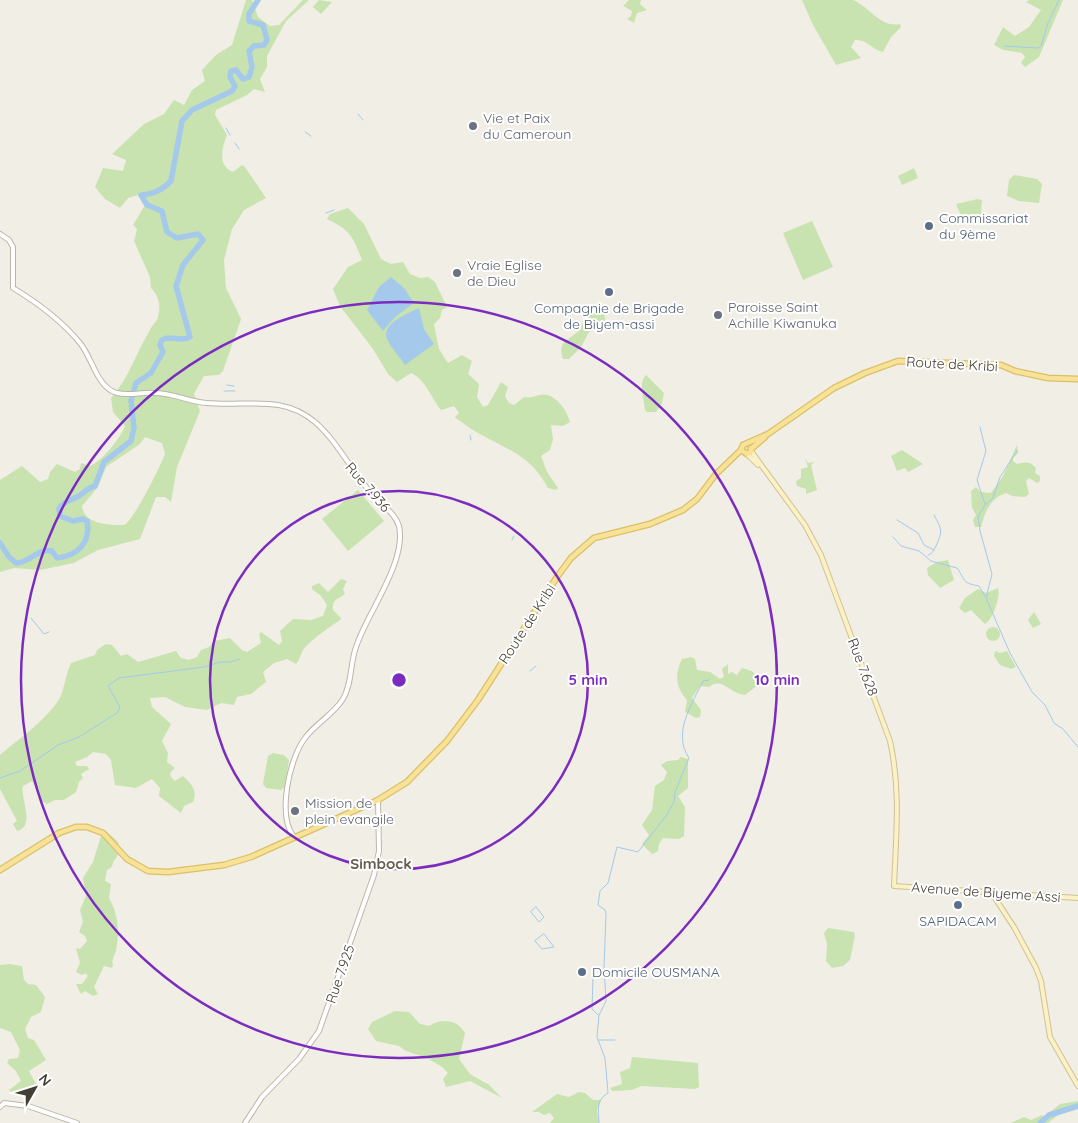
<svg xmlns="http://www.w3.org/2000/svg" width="1078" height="1123" viewBox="0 0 1078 1123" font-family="Quicksand,sans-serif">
<rect width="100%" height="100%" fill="#f1eee5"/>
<g fill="#c8e3b0" fill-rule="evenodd">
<path d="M246,0H252L258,17L270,26L279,25L303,0H309L286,21L267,56V67L260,79L265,92L254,89L247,95L216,110L215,115L227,135C222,147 217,166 233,172L242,165L245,167L266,198L244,210L232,229L224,260L226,288L241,319L223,371L219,375L204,376L194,394L200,411L177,467L171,502L165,497H156L140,539L98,550L74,563L40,570L14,568L0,572V480L22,466L40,482L48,479L50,472L57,464L75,472L80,469L81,463L90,466C102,461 120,439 125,426L113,412L111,398C129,378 136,353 150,330C152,325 157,322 158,317C161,306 159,296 151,288L150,277L134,241L137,229L133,225L145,205L138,195L128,198L120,208L105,199L95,187L103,168L123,171L126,160L112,154L144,124L164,114L174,100L184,105L192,90L205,81L202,70L216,55L232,45ZM145,437L162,443L165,454C160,467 134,520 124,525C110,525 84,525 82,506L98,487L106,467L140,444Z"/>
<polygon points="319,0 332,2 321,14 313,7"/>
<polygon points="629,0 641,0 640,4 647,10 637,13 634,23 627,19 631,16 632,11 623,6"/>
<path d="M802,0C811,0 846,0 853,0C870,7 880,28 900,24L901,27L891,37L883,52C872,50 867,39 855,40L851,47L861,58L836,65L812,23Z"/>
<polygon points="1029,0 1063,0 1039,57 1025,67 1021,63 1025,57 1022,53 1003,50 994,45 1003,27 1015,36 1029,27 1041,10 1026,2"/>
<polygon points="914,168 918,178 902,185 898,176"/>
<polygon points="1014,175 1037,179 1042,184 1039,203 1019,201 1007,196 1009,180"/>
<polygon points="978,199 982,200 981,214 962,218 956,204"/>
<path d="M348,208L364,224L381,259L391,264L403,262L410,274L420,278L428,277L435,282L447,307L442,310L440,318L434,324L439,349L448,363L462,355L472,361L468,374L479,384L477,397L483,407L488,405L501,382L508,387L505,396L509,403L514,405L524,397C531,398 532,397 539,395C554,391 567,410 570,422L563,426L551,425L553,439L550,450L541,456L547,472L558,488L556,490L548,488C530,455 510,451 480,434C472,430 465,424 457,419L455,417L459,413L454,406L441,410C431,398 426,380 411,373L397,382L388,374L373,349L340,306L333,289L348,267L362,260C353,236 350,230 327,219L330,214Z"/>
<polygon points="812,221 833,267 803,280 783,233"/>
<path d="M601,310L604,312L606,325L589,332L581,347L569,359H563C557,339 570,341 579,330C582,327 584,320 586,315Z"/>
<path d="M646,375L664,393L662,403L656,412H647L645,410C644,398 638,383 646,375Z"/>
<path d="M1017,445L1018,453L1013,458V461L1017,464C1025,462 1030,461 1036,468L1035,473L1040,476V481L1037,483L1029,478L1026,481L1029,494L1025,497L1012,496L1006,493C990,498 985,512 981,527H975L973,520L976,515L972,508L971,491L976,487L981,492L991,493L1003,476Z"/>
<polygon points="902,450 923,464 908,472 905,468 897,471 891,456"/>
<polygon points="805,458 808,463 814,462 811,465 817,490 806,494 806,489 797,486 796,481 801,478 801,469 808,467"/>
<polygon points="358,490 384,521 348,551 322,519"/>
<polygon points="948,560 954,580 940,588 928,575 927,568 937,562"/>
<path d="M341,579L347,581L343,589L345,594C338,600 332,598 333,610L341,618L340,620C330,627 309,641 303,650C300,655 300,660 296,664L287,659L274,663L263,672L266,682L251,694L237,697L234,705L221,703L207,710L185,707L165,697L150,698L152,707L171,724L162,741L168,753L167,762L175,768L170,773L171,777L175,781L183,776C191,784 198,790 193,802L184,806L181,813L159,796L160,788L152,779L136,788L115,785L111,760L106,754L93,752L87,757L75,762L77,766H87L89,769L81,774L83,778L79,782L76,792L64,800H55L47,804L42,801L32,781L23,786C20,798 36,826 17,831L13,824L17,821L0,789V755C17,740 54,715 62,693C65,683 66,675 71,663L95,655L97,650L106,644L112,645L121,656L127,654L138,662L176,651L181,658L189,660L197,657L201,650L209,647L214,641L230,638L242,650L247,652L261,643L259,634L261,632L279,645L282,641L280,631L293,619L311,620L323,616L327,605L321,596L312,589V586L319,583L328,592Z"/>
<path d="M998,588C1001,595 993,620 985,624L971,610L965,613L959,608L965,598L978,589L986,593Z"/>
<polygon points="1034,612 1041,624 1033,628 1028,620"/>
<circle cx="993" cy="634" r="7"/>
<polygon points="995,651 1000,653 1007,651 1016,667 1011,669 1000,665 994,656"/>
<path d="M691,657L695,659L697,670L710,672L720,679L724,677L722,669L728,664V674L732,672L737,675L742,668L752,671L762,682L745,695C730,694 722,676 709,687L700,686L692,698L701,710L700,717L696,718L685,712L687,700C676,688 674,675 682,659Z"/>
<polygon points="273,753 284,755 289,760 285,787 281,790 266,788 263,784 268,756"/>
<polygon points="681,757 688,759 688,788 678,796 685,807 684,836 679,839 663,838 659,844 658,851 652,854 642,844 649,835 642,825 652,810 655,786 664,780 667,772 661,765 667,761 678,760"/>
<path d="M106,831L118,842L119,846L118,855L113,862L112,867L107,870L105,881L111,884L109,898C118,914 120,932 116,950C115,956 111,959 113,965L112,968L104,966L94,987L98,994L93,996L85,991L81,994L76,984H82L88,976L85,973L82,975L76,972L80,963L76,948L80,949L87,941L85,936L79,932L83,922L80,910L86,896L83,878L93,862L102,833Z"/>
<polygon points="828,928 854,932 855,935 850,960 843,966 832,968 826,961 827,944 824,933"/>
<polygon points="9,964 22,966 24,980 28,984 36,985 45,997 41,1012 31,1017 25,1029 28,1038 34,1040 46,1060 29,1071 37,1086 33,1094 27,1097 22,1094 13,1095 9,1090 21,1081 16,1071 7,1063 9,1059 18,1058 20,1050 11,1032 0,1028 0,965"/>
<path d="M395,1011L409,1012L420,1024L429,1026C442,1018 457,1019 465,1033L459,1059L470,1074L489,1085L502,1098L470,1081L446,1087L443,1079L448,1073L442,1067L427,1058L406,1051L399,1046L376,1041L368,1029L372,1022Z"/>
<polygon points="632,1057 698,1063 699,1087 695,1089 641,1086 632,1090 612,1091 610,1088 622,1084 620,1072 630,1068"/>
<polygon points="579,1092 585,1093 593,1100 601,1100 597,1110 599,1123 550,1123 554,1118 550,1113 544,1115 539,1112 532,1112 557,1094 569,1097"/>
<polygon points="1078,1101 1078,1109 1064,1110 1048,1123 1011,1123 1024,1117 1031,1120 1042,1115 1044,1117 1060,1104"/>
</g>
<g fill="#a4c9eb">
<polygon points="391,277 404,288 414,303 395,317 383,331 367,310 379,287"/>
<path d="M419,308L424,329L434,344L405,365C400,357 391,348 387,339C381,323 409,313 419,308Z"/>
</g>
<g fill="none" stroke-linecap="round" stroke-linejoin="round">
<g stroke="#a4c9eb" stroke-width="1">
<polyline points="1004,46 1038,48 1041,46 1048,23 1059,0"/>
<polyline points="358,114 363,120"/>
<polyline points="226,128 230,135"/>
<polyline points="305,132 311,136"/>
<polyline points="235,143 239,149"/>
<polyline points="326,213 334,210"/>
<polyline points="227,385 234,386"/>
<polyline points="224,391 235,391"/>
<polyline points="980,427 986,451 977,480 985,504"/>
<polyline points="470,435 471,440"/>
<polyline points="1017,451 1000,477 993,498 985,505 978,516 980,531 992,574 986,598 1010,653 1032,692 1045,705 1054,723 1063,729 1078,747"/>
<polyline points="897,520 918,533 924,545 934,550"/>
<path d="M893,537L901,546L919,551L931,561L957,568C966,581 962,583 979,586L985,596"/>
<polyline points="512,540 514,536"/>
<path d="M928,555C933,553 933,551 936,546C943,530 942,530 934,515"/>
<polyline points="31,618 44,634 49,632"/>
<polyline points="530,671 536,666"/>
<polyline points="0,778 20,771 58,745 79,737 117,713 120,707 108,686 119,678 204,667 220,662 230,662 240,659"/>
<polygon points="536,907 544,917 539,922 531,912"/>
<polygon points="544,934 554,947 542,949 535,941"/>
<polyline points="593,977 592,1009 598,1015"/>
<polyline points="598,1040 615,1040"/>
<path d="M599,1123C599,1111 595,1101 608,1093L605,1058L597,1037L599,1015L606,1001L604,967L606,914L605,910L598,905L600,891L608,883L617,847L638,852L666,816L674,802L675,792L689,758C672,733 692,704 703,681L709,680"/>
</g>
<g stroke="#a4c9eb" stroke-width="5.5">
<path d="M0,543L9,557L16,563C30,563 37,548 52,551L57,558C77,556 91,543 87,521L83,519L73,521L60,516L59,509C64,501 69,501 77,497C84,494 86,488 95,486L104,462L131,441L134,428L131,400L136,383L151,373L163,352L160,345L162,340C172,334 180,343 190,337L176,286L183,265L203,240L198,234L177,238L167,232L162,211L147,205L141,195C154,194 162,190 171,181L182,121L192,110L232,91L235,86L230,77L231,71L236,70L243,79L249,77L252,67L249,51L254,46L264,45L267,40L263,25L249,21V14L258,0"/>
<polyline points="1040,1123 1049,1115 1078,1106"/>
</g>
<g stroke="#bcb6a8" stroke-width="6">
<g id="tertiary">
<path d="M0,234L9,240L13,247V288C38,303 61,320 80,343C92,357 97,388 117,393C129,396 142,392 154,393C174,393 189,402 207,403C246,407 282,394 315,422C338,442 352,472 372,494C381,504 395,513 399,526C407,562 367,613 356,647C350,664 352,684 343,699C333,715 315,724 305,738C289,759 277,816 294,837"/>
<polyline points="0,1107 4,1103 28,1106 77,1123"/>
<polyline points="245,1123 262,1097 299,1059 319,1031 374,875 379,851 378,800"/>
</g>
</g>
<g stroke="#cec397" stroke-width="6">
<g id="secondary">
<path d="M751,451L805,525L821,555L890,741C901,790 896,836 894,886L1078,898"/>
<polyline points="747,454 758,465"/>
<polyline points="991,892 1014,927 1036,968 1041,981 1050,1037 1078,1086"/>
</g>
</g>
<g stroke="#dbc069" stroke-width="7">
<g id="primary">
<polyline points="751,449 765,437"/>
<polyline points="741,450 747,454 751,452 751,448"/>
<polyline points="0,870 59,833 76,827 87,827 103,833 127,859 148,871 168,872 224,865 251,857 378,800 407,782 447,741 478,700 557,577 571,558 594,538 650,524 683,510 697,499 716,474 741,450 743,445 768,434 834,388 865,373 898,361 1001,365 1015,371 1048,378 1078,379"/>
</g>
</g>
<use href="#tertiary" stroke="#fff" stroke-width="4"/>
<use href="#secondary" stroke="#fbf1c5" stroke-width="4"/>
<use href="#primary" stroke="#f7e297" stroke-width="4.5"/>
</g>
<g fill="none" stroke="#7b2cbf" stroke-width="2.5">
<circle cx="399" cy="680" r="189"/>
<circle cx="399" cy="680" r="378"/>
</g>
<g fill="#6b7280" stroke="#fff" stroke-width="2">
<circle cx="473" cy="126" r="5"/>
<circle cx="457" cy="273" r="5"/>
<circle cx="718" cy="315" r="5"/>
<circle cx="295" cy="811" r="5"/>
</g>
<g fill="#5c6f8a" stroke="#fff" stroke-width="2">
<circle cx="929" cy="226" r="5"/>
<circle cx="609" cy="292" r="5"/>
<circle cx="958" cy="905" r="5"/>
<circle cx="582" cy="972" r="5"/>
</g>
<g text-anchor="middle" stroke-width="4" stroke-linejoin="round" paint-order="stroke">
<g font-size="14" fill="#5b616d" stroke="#fff" text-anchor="start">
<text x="483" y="123">Vie et Paix<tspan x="483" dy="16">du Cameroun</tspan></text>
<text x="467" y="270">Vraie Eglise<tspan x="467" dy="16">de Dieu</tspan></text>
<text x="728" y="312">Paroisse Saint<tspan x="728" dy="16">Achille Kiwanuka</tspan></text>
<text x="305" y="808">Mission de<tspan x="305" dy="16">plein evangile</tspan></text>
</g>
<g font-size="14" fill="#4e5e75" stroke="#fff" text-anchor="start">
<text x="939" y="223">Commissariat<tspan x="939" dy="16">du 9ème</tspan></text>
<text x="609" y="313" text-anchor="middle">Compagnie de Brigade<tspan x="609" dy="16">de Biyem-assi</tspan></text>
<text x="958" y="926" text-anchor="middle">SAPIDACAM</text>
<text x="592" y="977">Domicile OUSMANA</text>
</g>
<g font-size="14" fill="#433e35" stroke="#fff">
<text transform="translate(952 364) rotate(3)" y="5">Route de Kribi</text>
<text transform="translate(368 487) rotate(49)" y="5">Rue 7.936</text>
<text transform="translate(527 624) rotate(-57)" y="5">Route de Kribi</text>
<text transform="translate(863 667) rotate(69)" y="5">Rue 7.628</text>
<text transform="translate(986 892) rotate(4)" y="5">Avenue de Biyeme Assi</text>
<text transform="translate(340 974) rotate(-71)" y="5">Rue 7.925</text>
</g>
<g font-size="15" font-weight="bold" fill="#655d4d" stroke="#fff">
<text x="381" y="869">Simbock</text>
</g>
</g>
<circle cx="399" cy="680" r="8" fill="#7b2cbf" stroke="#fff" stroke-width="2.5"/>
<g font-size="15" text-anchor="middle" font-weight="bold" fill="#7b2cbf" stroke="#fff" stroke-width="4" stroke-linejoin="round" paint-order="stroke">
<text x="588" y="685">5 min</text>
<text x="777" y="685">10 min</text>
</g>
<g transform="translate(35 1088) rotate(51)" stroke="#ffffff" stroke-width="4" paint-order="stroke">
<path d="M0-4L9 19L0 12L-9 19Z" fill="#433e35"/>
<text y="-8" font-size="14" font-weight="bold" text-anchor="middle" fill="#433e35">N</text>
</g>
</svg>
